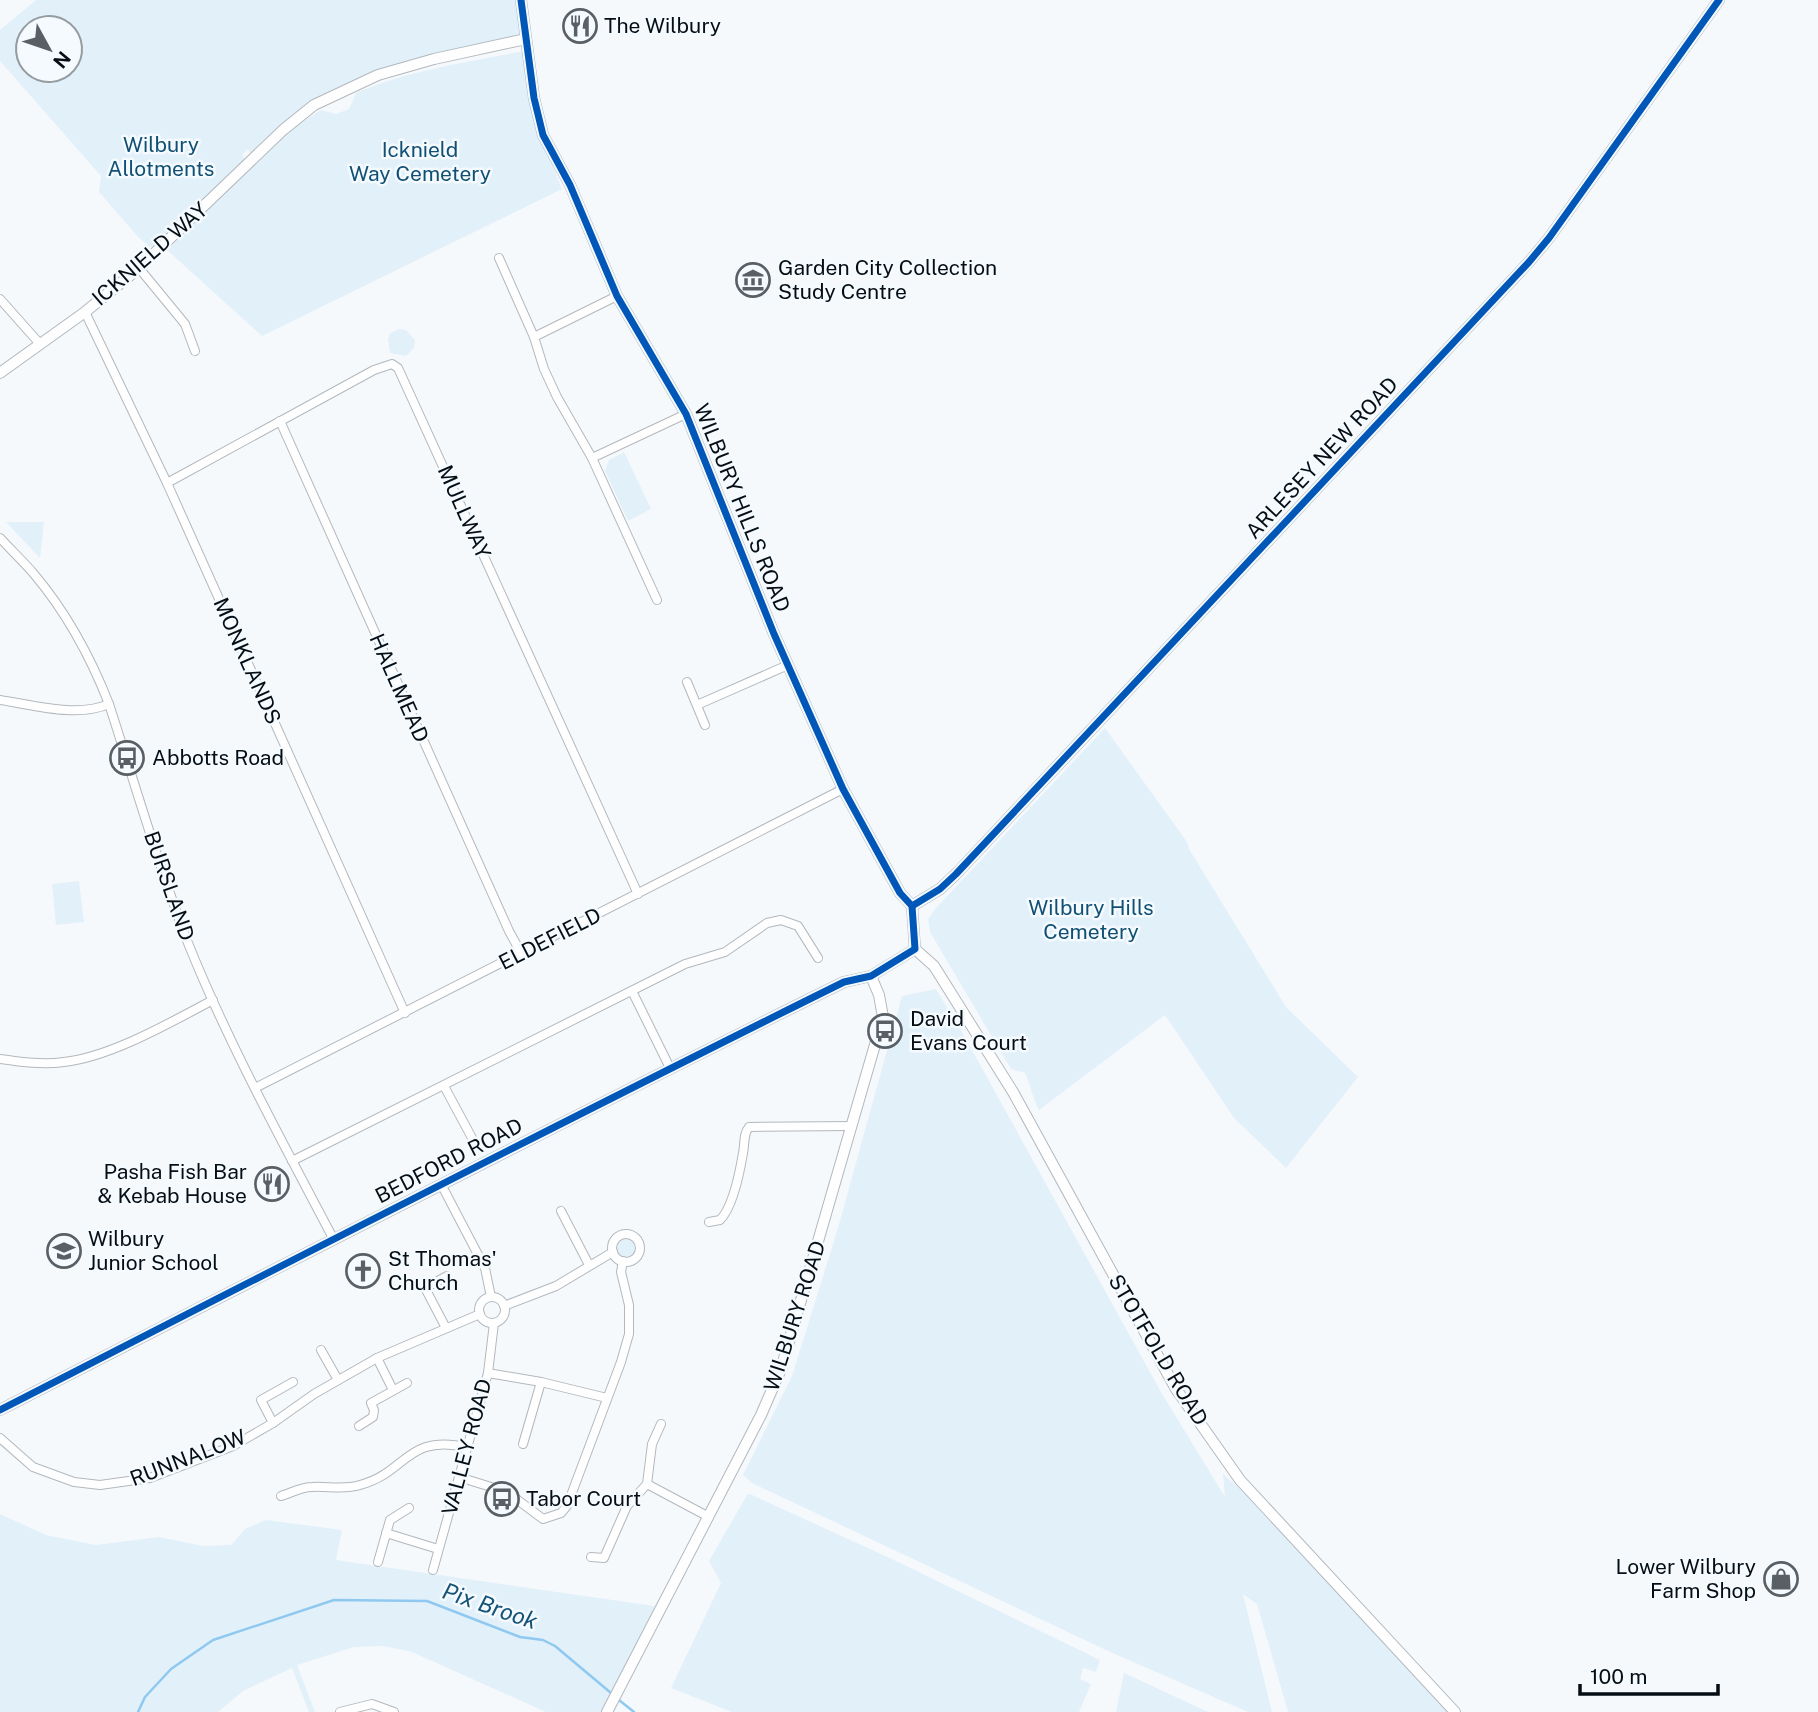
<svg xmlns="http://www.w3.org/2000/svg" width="1818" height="1712" viewBox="0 0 1818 1712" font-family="'Public Sans',sans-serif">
<rect width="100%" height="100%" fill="#f6f9fc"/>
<g fill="#e2f0fa" fill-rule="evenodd">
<path d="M36,0H518L523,38L332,92L252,157L248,149L242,155L247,162L161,244L150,247L138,237L99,192L101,176L0,61V30ZM28,28H70V70H28Z"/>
<path d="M524,51L541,137L562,189L262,336L167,250L286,133L321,110L336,114L349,109L356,93C408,70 468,62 524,51Z"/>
<polygon points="399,329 406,330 415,340 414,348 406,356 390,353 388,340 390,333"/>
<polygon points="624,452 651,509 628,521 605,471 609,460"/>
<polygon points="6,522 44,522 40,558"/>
<path d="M1105,728L1187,842L1189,849L1286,1007L1358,1077L1286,1168L1234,1118L1165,1015L1039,1110C1032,1097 1031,1086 1025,1073L1011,1069L930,932L928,919L936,908Z"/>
<polygon points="79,881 84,922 56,925 52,884"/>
<polygon points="936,989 962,1032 1161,1392 1225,1497 1223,1474 1244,1492 1448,1712 1288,1712 1257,1604 1243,1594 1272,1712 1248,1712 1108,1651 752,1483 743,1475 792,1376 838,1228 902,996"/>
<circle cx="626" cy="1248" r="10"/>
<polygon points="750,1494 896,1561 1100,1660 1096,1672 1083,1668 1080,1679 1091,1684 1079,1712 732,1712 671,1688 721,1583 709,1561 747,1495"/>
<polygon points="0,1514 46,1535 96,1545 159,1537 203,1546 231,1545 245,1529 266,1520 342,1530 336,1560 654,1606 654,1613 601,1712 546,1712 412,1652 383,1646 354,1647 297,1665 315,1712 309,1712 292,1668 243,1691 218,1712 0,1712"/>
<polygon points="1124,1673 1208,1712 1116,1712"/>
</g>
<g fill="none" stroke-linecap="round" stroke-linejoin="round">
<g stroke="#8fc9f0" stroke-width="2.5">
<polyline points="619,1700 634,1712"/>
<polyline points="138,1712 145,1697 171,1669 213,1640 334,1600 427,1601 520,1637 543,1640 555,1646 611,1693"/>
</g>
<g stroke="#b2b8bd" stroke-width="10">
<g id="minor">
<polyline points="499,258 534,337 544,369 557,397 592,458 657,600"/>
<polyline points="139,268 185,324 195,351"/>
<polyline points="0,299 40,344"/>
<polyline points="85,312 167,483 405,1013"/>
<polyline points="534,337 617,296"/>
<polyline points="280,421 509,931 521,953"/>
<polyline points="592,458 686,414"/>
<polyline points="167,483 374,370 392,364 398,368 638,894"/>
<path d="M0,538C11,550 23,561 34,574C66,612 91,658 109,704C135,784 158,865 188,943C229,1045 283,1143 334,1240"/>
<polyline points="687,682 705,725"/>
<path d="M0,700C34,705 76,718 109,704"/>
<polyline points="697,705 788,665"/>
<polyline points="632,991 670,1068"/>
<path d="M0,1059C21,1062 43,1065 64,1062C111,1057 171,1022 213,1000"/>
<polyline points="444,1086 472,1138"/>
<polyline points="255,1088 843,789"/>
<polyline points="292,1161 685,964 725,952 767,923 781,920 798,926 818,958"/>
<polyline points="441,1184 485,1268 491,1297"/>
<polyline points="561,1211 589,1265"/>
<path d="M709,1222L720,1220C733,1207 740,1171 743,1153C745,1144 743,1134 749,1127L852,1126"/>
<circle cx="626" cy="1248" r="14"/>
<circle cx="492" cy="1310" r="13"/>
<polyline points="504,1306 556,1286 613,1252"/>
<polyline points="446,1328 425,1288 447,1276"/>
<polyline points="321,1350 338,1380"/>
<polyline points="377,1358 393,1390"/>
<polyline points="488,1373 541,1382 607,1398"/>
<polyline points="273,1423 261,1400 293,1382"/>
<polyline points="359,1426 373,1417 374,1410 371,1403 407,1383"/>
<polyline points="0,1438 33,1467 74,1482 100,1485 150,1478 233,1446 273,1423 314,1394 377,1358 480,1314"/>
<polyline points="523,1444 541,1382"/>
<polyline points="459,1477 507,1492 543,1519 561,1513 567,1506 621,1362 629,1334 629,1305 621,1272 623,1261"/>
<polyline points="647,1484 709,1517"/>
<path d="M281,1496C291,1493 301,1487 312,1487C328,1486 344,1490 360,1485C408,1472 405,1434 467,1447"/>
<polyline points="386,1533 438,1549"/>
<polyline points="591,1557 604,1558 627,1506 647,1484 652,1444 661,1424"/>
<polyline points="378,1562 390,1520 409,1508"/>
<polyline points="433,1570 488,1373 494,1323"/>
<polyline points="340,1712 372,1704 394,1712"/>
</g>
</g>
<g stroke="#b2b8bd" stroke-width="12">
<g id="tertiary">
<polyline points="521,0 534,98 543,135 570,185 617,296 686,414 774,634 843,789 900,893 912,906 915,949"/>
<polyline points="0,373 85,312 139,268 283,130 314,105 378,75 434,59 526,39"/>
<polyline points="912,906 940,889 956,874 1529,262 1549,238 1719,0"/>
<polyline points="915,949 934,966 1013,1092 1176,1389 1240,1480 1455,1712"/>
<path d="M0,1410C281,1266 561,1122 844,982L871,976L915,949"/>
<polyline points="607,1712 761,1415 781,1369 883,1017 879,995 871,976"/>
</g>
</g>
<use href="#minor" stroke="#fefeff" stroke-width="8"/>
<use href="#tertiary" stroke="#fefeff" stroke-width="10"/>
<g stroke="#f4fafe" stroke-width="11">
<g id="cycleway">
<polyline points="912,906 940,889 956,874 1529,262 1549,238 1719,0"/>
<path d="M0,1410C281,1266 561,1122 844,982L871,976L915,949L912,906L900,893L843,789L774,634L686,414L617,296L570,185L543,135L534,98L521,0"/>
</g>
</g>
<use href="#cycleway" stroke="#0057b8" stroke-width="7"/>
</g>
<defs>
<g id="restaurant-ring" transform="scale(1.75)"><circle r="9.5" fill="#f4fafe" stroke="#596065" stroke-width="1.5"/><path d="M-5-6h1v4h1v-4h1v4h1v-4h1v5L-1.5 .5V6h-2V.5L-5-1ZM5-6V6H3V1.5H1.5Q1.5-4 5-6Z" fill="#596065"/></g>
<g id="museum-ring" transform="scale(1.75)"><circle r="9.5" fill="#f4fafe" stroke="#596065" stroke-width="1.5"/><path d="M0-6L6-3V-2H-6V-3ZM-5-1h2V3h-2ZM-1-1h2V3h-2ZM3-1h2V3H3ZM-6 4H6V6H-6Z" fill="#596065"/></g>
<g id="bus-ring" transform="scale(1.75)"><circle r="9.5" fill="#f4fafe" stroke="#596065" stroke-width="1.5"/><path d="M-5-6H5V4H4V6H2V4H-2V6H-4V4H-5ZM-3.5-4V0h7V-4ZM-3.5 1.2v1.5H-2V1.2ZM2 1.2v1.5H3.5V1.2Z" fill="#596065"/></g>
<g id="school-ring" transform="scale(1.75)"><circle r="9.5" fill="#f4fafe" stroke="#596065" stroke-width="1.5"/><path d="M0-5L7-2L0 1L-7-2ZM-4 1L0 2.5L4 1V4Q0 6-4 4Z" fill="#596065"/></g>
<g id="church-ring" transform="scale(1.75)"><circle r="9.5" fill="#f4fafe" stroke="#596065" stroke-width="1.5"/><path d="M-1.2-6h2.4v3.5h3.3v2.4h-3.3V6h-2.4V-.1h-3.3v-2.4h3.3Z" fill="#596065"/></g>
<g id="shop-ring" transform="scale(1.75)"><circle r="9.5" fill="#f4fafe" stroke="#596065" stroke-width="1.5"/><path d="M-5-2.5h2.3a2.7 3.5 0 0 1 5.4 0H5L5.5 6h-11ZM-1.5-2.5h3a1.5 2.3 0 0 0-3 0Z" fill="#596065"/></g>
</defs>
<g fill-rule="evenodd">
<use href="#restaurant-ring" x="580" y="26"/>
<use href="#museum-ring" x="753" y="280"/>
<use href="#bus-ring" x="127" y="758"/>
<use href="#bus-ring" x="885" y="1031"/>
<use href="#restaurant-ring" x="272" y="1184"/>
<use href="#school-ring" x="64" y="1251"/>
<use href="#church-ring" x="363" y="1271"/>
<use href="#bus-ring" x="502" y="1499"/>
<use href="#shop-ring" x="1781" y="1579"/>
</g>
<g text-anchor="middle" stroke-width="5" stroke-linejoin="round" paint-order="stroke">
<g font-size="21" fill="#050e14" stroke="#f4fafe" text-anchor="start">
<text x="604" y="33">The Wilbury</text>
<text x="778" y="275">Garden City Collection<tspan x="778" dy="24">Study Centre</tspan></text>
<text x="152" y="765">Abbotts Road</text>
<text x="910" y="1026">David<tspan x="910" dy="24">Evans Court</tspan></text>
<text x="247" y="1179" text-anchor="end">Pasha Fish Bar<tspan x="247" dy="24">&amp; Kebab House</tspan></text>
<text x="88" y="1246">Wilbury<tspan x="88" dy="24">Junior School</tspan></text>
<text x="388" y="1266">St Thomas'<tspan x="388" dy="24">Church</tspan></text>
<text x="526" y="1506">Tabor Court</text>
<text x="1756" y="1574" text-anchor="end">Lower Wilbury<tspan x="1756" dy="24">Farm Shop</tspan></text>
</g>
<g font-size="21" fill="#115074" stroke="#f4fafe">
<text x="161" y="152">Wilbury<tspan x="161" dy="24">Allotments</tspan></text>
<text x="420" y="157">Icknield<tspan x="420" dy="24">Way Cemetery</tspan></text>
<text x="1091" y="915">Wilbury Hills<tspan x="1091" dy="24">Cemetery</tspan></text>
</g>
<g font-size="21" fill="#050e14" stroke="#f4fafe">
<text transform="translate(150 254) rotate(-41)" y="7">ICKNIELD WAY</text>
<text transform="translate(1322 458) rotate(-47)" y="7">ARLESEY NEW ROAD</text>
<text transform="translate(742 508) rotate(68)" y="7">WILBURY HILLS ROAD</text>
<text transform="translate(464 512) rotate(66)" y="7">MULLWAY</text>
<text transform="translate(247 661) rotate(66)" y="7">MONKLANDS</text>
<text transform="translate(399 688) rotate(66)" y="7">HALLMEAD</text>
<text transform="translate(169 886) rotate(71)" y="7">BURSLAND</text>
<text transform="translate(550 939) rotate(-27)" y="7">ELDEFIELD</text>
<text transform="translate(449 1161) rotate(-27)" y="7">BEDFORD ROAD</text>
<text transform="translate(795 1316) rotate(-72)" y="7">WILBURY ROAD</text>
<text transform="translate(1158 1350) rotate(59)" y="7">STOTFOLD ROAD</text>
<text transform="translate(467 1447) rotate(-75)" y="7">VALLEY ROAD</text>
<text transform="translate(188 1458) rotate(-21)" y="7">RUNNALOW</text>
</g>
<g font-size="23" font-style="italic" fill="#155378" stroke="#f4fafe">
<text transform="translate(490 1606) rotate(19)" y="8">Pix Brook</text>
</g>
</g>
<g transform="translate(49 49) rotate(130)"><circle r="33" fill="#f4fafe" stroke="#949ca0" stroke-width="2"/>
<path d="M0-5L12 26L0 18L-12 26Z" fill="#596065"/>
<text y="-10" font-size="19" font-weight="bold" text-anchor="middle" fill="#050e14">N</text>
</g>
<path d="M1580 1684v10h138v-10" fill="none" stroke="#050e14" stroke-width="3.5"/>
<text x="1590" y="1684" font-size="21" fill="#050e14" stroke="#f4fafe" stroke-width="5" paint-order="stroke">100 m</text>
</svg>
